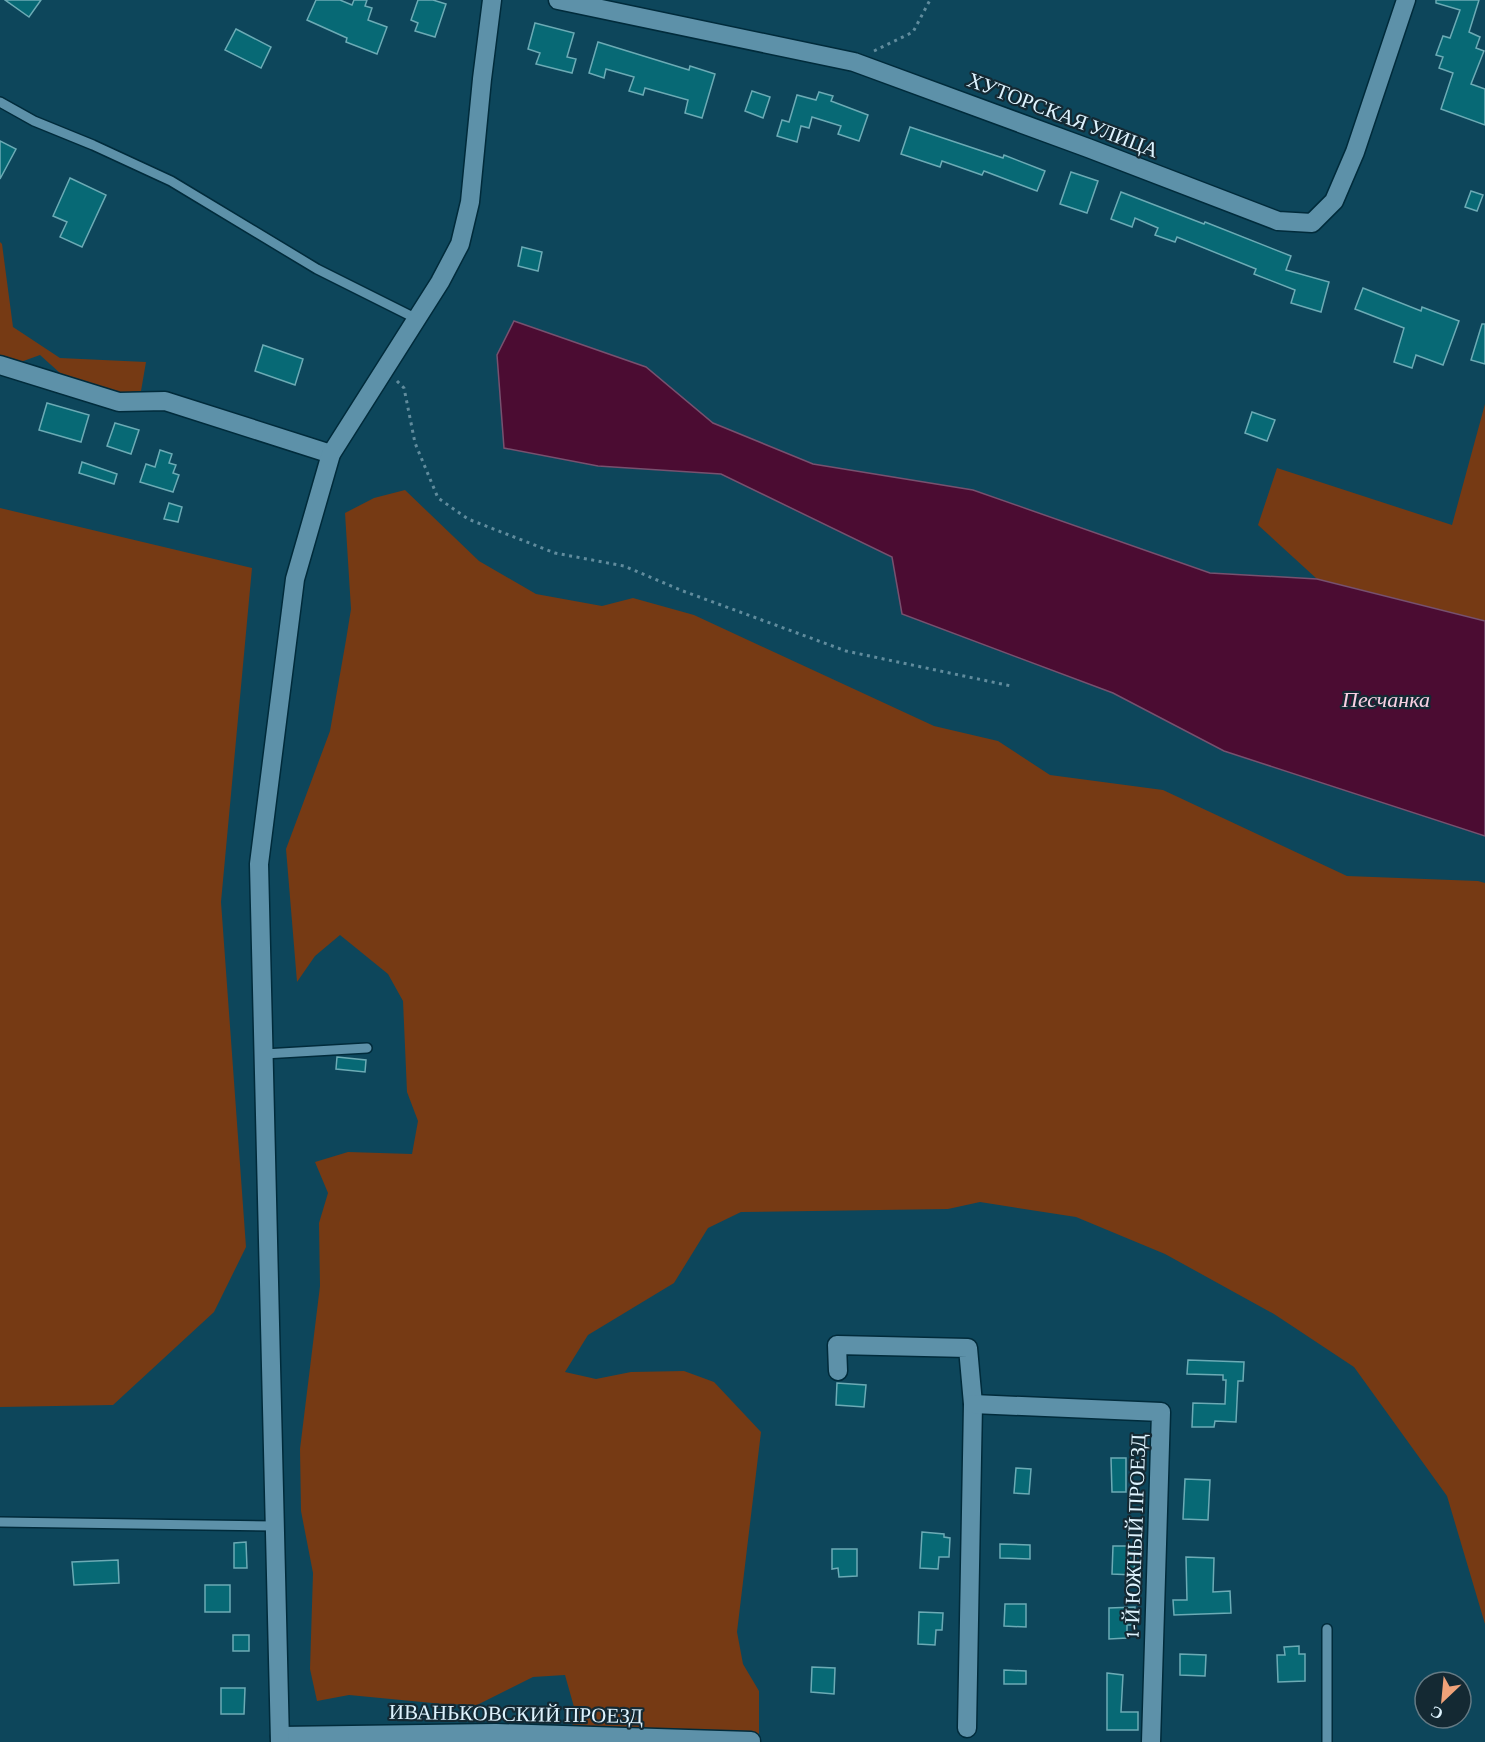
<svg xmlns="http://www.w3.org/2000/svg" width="1485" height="1742" viewBox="0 0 1485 1742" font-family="'Crimson Pro',serif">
<rect width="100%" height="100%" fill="#0d465b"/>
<g fill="#763a14">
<polygon points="0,242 2,244 13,327 60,358 146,362 141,391 112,394 60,373 40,355 18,363 0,357"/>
<polygon points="1485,404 1485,621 1317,579 1258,525 1277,468 1452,525"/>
<polygon points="405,490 479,561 536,594 602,606 633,598 694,615 934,726 998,741 1050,775 1163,790 1347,876 1478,881 1485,883 1485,1624 1447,1496 1354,1367 1274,1314 1165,1254 1076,1217 980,1202 948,1209 741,1212 708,1228 674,1283 588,1335 565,1372 596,1379 631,1372 684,1371 714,1382 761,1432 737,1632 743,1664 759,1691 759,1742 571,1742 574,1707 565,1675 533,1677 477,1705 443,1704 349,1695 317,1701 310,1669 313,1573 301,1511 300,1449 320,1286 319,1223 328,1193 315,1162 348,1152 412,1154 418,1121 407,1092 403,1001 388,974 340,935 315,956 297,982 286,849 330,731 346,640 351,609 345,513 374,498"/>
<polygon points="0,508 252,568 221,902 246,1247 214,1312 113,1405 0,1407"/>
</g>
<polygon fill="#4b0c32" stroke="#77516f" stroke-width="1.5" points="514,321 646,367 713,423 813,464 973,490 1210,573 1317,579 1485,621 1485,836 1224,751 1113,693 902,614 892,557 721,474 598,466 504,448 497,355"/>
<g fill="#076975" stroke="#6cabb5" stroke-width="1.5">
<polygon points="5,0 41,0 29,17"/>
<polygon points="316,0 340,0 352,5 354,0 367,0 365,6 372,8 368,20 387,27 377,54 346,42 347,38 307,20"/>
<polygon points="418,0 433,0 446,4 435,37 415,31 418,23 411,20"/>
<polygon points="1436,0 1479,0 1469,32 1480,37 1476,48 1484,51 1471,84 1485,89 1485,125 1441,109 1453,73 1439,68 1443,57 1436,55 1443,36 1450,38 1460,10 1436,3"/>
<polygon points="535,23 574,33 567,57 576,59 572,73 536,64 540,53 528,49"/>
<polygon points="236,29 271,47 261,68 225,50"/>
<polygon points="598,42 689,70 690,66 715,74 702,118 685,113 688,100 645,88 643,95 629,91 634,77 606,69 604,78 589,73"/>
<polygon points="752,91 770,97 763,118 745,111"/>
<polygon points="819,92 833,96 831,101 868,115 859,141 838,134 841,126 812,117 809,128 801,126 797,142 777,136 782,120 789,122 797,95 816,100"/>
<polygon points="910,127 1003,158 1004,155 1045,171 1037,191 984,171 982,175 942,161 940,167 901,154"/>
<polygon points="0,141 16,149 0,179"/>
<polygon points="1071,172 1098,181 1087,213 1060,204"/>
<polygon points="70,178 106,195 82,247 60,237 67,222 53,216"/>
<polygon points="1471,191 1483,195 1477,211 1465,207"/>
<polygon points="1121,192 1204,224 1205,222 1291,256 1286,270 1329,282 1321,312 1291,303 1295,290 1254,274 1256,269 1177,237 1175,242 1155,235 1158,228 1135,218 1132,227 1111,219"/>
<polygon points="522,247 542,252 538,271 518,266"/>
<polygon points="1363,288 1421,311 1422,307 1459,321 1443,365 1416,355 1412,368 1394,362 1404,328 1355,309"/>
<polygon points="1482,324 1485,324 1485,364 1471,360"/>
<polygon points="263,345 303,359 295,385 255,371"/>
<polygon points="47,403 89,415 81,442 39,430"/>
<polygon points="1252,412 1275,420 1267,441 1245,433"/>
<polygon points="115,423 139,430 131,454 107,446"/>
<polygon points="160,450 172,454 169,463 176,465 173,473 179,475 173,492 140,482 146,464 155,467"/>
<polygon points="82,462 117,474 114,484 79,473"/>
<polygon points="169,503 182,507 178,522 164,519"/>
<polygon points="337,1057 366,1060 365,1072 336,1069"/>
<polygon points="1188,1360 1244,1362 1243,1381 1238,1381 1236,1422 1215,1421 1214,1427 1192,1427 1193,1403 1225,1404 1226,1380 1223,1380 1223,1375 1187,1374"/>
<polygon points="837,1383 866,1385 864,1407 836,1405"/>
<polygon points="1111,1458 1126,1458 1126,1492 1112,1492"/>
<polygon points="1016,1468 1031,1469 1029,1494 1014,1493"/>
<polygon points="1185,1479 1210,1480 1208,1520 1183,1519"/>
<polygon points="922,1532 944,1534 944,1537 950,1538 949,1557 939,1557 938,1569 920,1568"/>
<polygon points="246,1542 247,1568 234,1568 234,1543"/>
<polygon points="1000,1544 1030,1545 1030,1559 1000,1558"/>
<polygon points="1113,1546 1135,1546 1134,1575 1112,1574"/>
<polygon points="832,1549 857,1549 857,1576 839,1577 838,1568 832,1569"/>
<polygon points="1186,1557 1214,1558 1213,1592 1230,1591 1231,1613 1174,1615 1173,1600 1187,1600"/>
<polygon points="118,1560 119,1583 74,1585 72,1562"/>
<rect x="205" y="1585" width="25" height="27"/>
<polygon points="1005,1604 1026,1604 1026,1627 1004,1626"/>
<polygon points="1135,1607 1135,1625 1127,1625 1127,1638 1109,1639 1109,1608"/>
<polygon points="919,1612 943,1613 942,1630 936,1630 935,1645 918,1644"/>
<rect x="233" y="1635" width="16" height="16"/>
<polygon points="1299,1646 1299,1654 1305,1654 1305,1681 1278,1682 1277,1655 1285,1655 1284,1647"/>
<polygon points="1180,1654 1206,1655 1205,1676 1180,1675"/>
<polygon points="812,1667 835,1668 834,1694 811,1692"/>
<polygon points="1004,1670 1026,1671 1026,1684 1004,1684"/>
<polygon points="1107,1673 1123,1675 1121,1712 1138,1712 1138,1730 1107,1730"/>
<polygon points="221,1688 245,1688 244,1714 221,1714"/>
</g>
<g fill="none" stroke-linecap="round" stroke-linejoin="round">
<g stroke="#002b3b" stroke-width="12">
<g id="lane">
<polyline points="0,102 34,121 93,145 171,181 317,269 417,319"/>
<polyline points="264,1054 367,1048"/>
<polyline points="0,1522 275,1526"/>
<polyline points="1327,1742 1327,1629"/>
</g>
</g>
<g stroke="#002b3b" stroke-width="21">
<g id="street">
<polyline points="558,0 854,62 1088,148 1278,221 1312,223 1334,201 1355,152 1406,0"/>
<polyline points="0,365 119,402 165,401 331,454"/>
<polyline points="838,1371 837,1345 968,1348 973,1404 967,1728"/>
<polyline points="973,1404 1161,1412 1151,1742"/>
<polyline points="280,1736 496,1733 751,1741"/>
<polyline points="280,1742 259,864 295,579 331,454 440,282 460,244 470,202 482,79 492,0"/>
</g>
</g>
<g stroke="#618c9d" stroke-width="3" stroke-dasharray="3 4.5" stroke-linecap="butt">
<polyline points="874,51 913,32 930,0"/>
<polyline points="397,381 404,388 415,443 438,498 468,519 555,553 624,566 683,591 846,651 1011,686"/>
</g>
<use href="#lane" stroke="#5d91a9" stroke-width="9"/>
<use href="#street" stroke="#5d91a9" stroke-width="18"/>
</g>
<g text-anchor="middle" stroke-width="4.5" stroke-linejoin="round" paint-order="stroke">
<g font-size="21" fill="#def3fe" stroke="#142933">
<text transform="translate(1063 115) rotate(21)" y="7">ХУТОРСКАЯ УЛИЦА</text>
<text transform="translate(1135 1536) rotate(-88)" y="7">1-Й ЮЖНЫЙ ПРОЕЗД</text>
<text transform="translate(516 1714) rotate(1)" y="7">ИВАНЬКОВСКИЙ ПРОЕЗД</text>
</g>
<g font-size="22" font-style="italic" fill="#f9d0e3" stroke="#142933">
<text x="1386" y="707">Песчанка</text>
</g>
</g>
<g transform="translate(1443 1700) rotate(206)"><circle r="28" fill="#142933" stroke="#657a84" stroke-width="1.5"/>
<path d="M0-4.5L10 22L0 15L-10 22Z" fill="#f0a279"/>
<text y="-9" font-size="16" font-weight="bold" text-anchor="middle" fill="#def3fe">С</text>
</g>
</svg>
